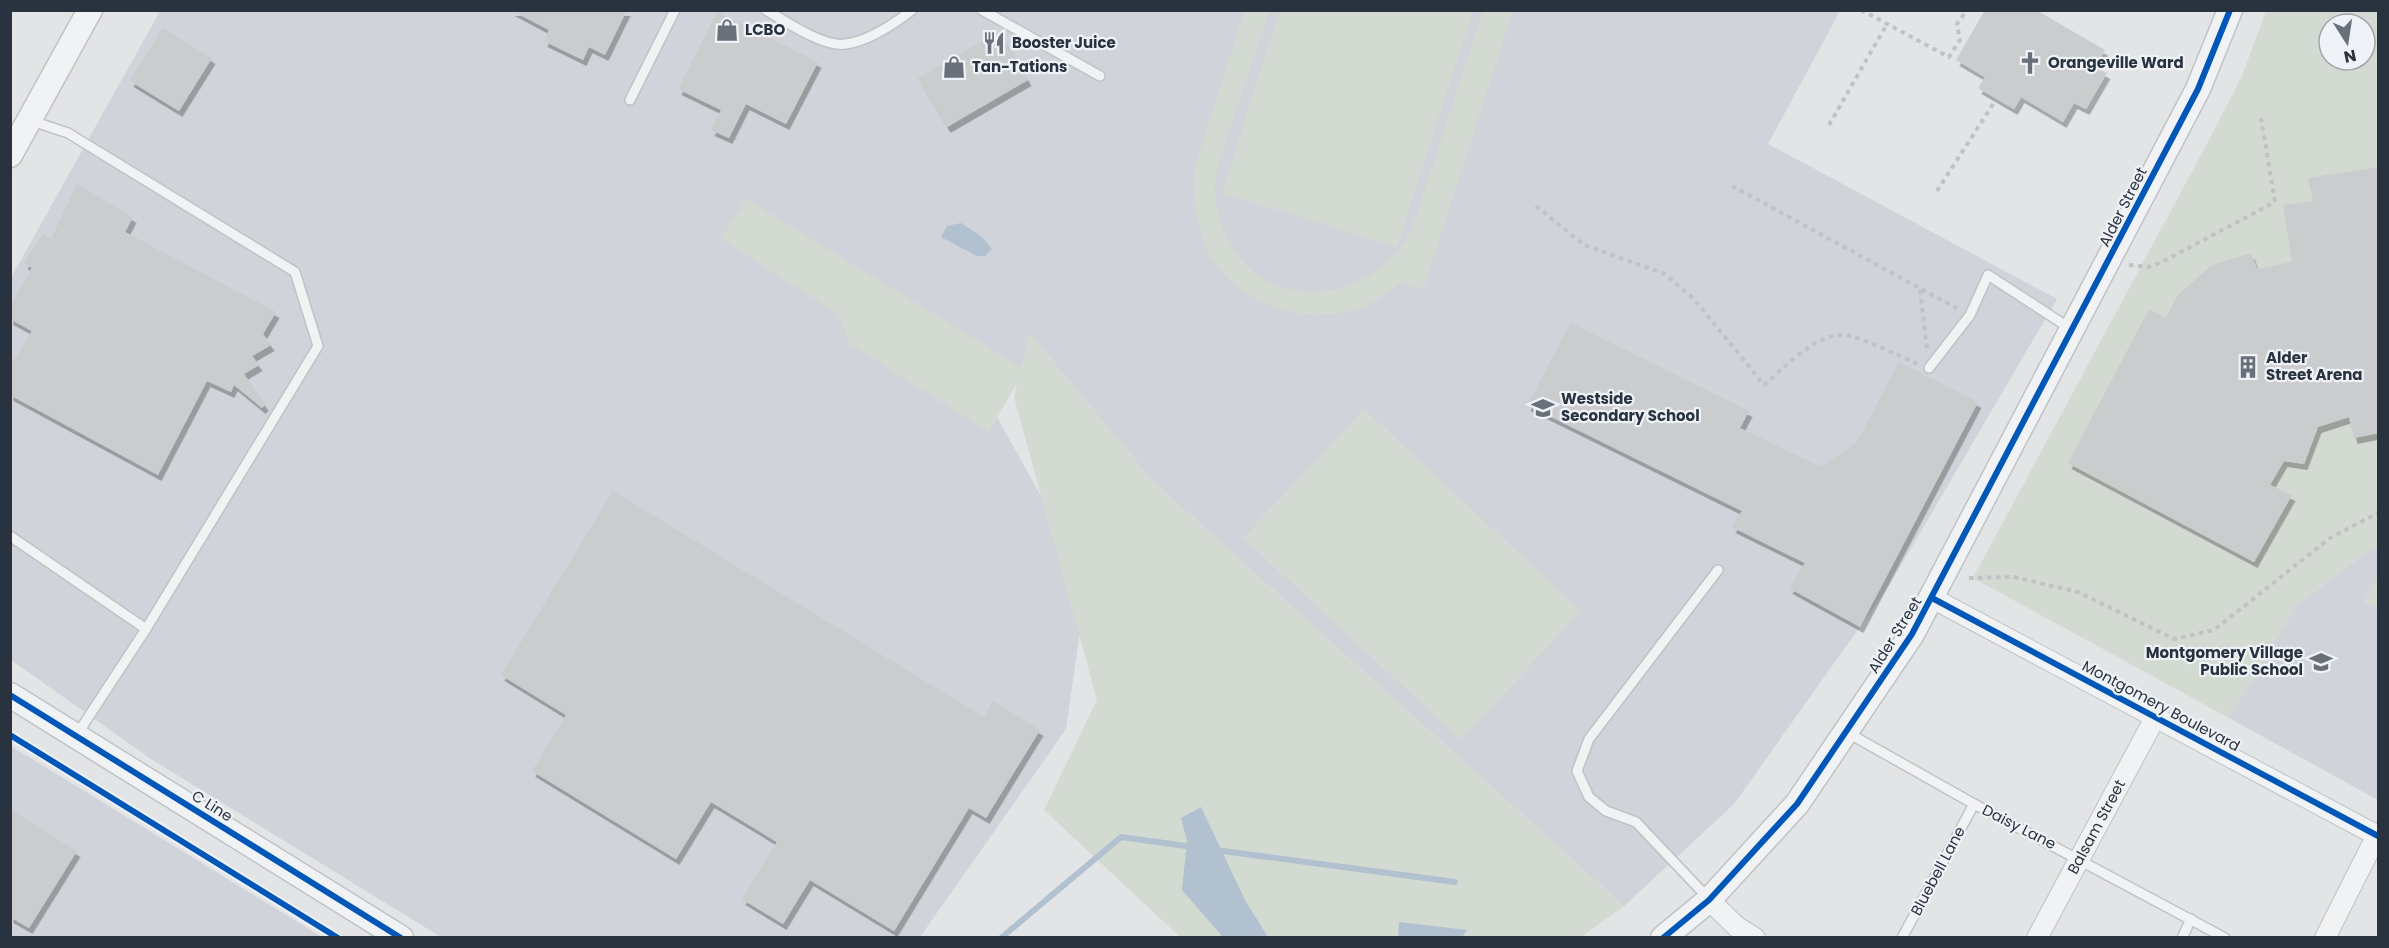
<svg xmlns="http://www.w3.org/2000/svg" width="2389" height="948" viewBox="0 0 2389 948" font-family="Poppins,sans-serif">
<defs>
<filter id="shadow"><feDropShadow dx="3.5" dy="6" stdDeviation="0" flood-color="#0004"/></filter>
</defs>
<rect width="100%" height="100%" fill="#e2e4e6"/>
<g fill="#d0d3d9">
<polygon points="160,11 1840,11 1768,144 2057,299 1889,586 1734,804 1624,906 1154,482 1030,334 1024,369 997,417 1041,496 1080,631 1066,729 920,937 441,937 151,759 11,660 11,278"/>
<polygon points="2378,547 2378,800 2229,718 2297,605 2371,549"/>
<polygon points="11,746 322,937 11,937"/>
</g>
<g fill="#d3dad2" fill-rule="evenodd">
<path d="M1244,11H1270C1258,44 1247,77 1236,110C1227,140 1211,171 1216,203C1233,310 1359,321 1411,232L1483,11H1513L1423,290L1401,283C1386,294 1371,305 1354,310C1298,326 1226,300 1204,243C1195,218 1193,193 1195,167Z"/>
<polygon points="1279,11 1473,11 1397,247 1222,193"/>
<path d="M2266,11H2378V547L2371,549L2297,605L2229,718L1973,578L2208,142L2242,76ZM2329,24H2365V60H2329Z"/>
<polygon points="746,199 1021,367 1029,333 1154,482 1624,906 1581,937 1180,937 1044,810 1097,700 1014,397 1017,383 989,432 850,344 838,314 721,239"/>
<polygon points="1364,409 1581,611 1461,740 1243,538"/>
<polygon points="2378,575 2378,609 2364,602"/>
</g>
<g fill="#b1c1d0">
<polygon points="961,223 982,237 992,249 985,256 977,256 941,237 947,226"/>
<polygon points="1201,807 1246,902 1268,937 1223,937 1182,890 1187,841 1181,818"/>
<polygon points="1399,922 1467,930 1462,937 1398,937"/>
</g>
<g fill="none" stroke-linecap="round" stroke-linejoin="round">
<g stroke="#b1c1d0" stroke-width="6">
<polyline points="1215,850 1455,882"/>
<polyline points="1001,938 1121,837 1193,847"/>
</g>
</g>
<g fill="#caccce" filter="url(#shadow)">
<polygon points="511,10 627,10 605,55 589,47 583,60 544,41 549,30"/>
<polygon points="1985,10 2036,10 2105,50 2095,67 2107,73 2086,109 2074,103 2063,122 2021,97 2014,109 1978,88 1985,77 1956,60"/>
<polygon points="717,12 818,62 786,124 746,104 729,138 711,130 721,110 678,89"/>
<polygon points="162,28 212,58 179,111 130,81"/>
<polygon points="999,31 1028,80 947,127 918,78"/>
<polygon points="2379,167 2379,433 2354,438 2349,417 2318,427 2304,464 2284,461 2270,485 2292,495 2254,562 2068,463 2149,309 2166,318 2177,296 2212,265 2251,253 2257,269 2292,262 2283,205 2313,201 2308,178"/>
<polygon points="77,184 133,217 125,232 276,312 263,334 271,345 252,356 259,365 244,374 265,405 262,408 234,385 231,392 207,381 158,475 10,395 10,366 32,331 10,319 10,306 32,268 24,263 43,234 51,239"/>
<polygon points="1571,323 1749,411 1740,428 1821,467 1857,442 1899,362 1978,402 1860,627 1789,588 1805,563 1732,527 1742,511 1527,405"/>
<polygon points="613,491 984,717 993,701 1040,730 986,818 969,808 894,931 810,880 783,924 742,899 777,842 711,802 676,859 532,771 566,715 501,675"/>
<polygon points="10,809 77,851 29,928 10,917"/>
</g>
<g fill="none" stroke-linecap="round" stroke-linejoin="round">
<g stroke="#c0c2c4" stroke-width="12">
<g id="service">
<path d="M766,10C785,21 824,48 846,44C869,41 894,24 912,10"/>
<polyline points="982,10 1100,76"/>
<polyline points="630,100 675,10"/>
<polyline points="29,120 68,133 295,272 318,346 146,629 76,736"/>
<polyline points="1929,368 1970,315 1988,275 2071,329"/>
<polyline points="10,536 146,629"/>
<polyline points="1848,733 1974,804 2225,938"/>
<polyline points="1709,899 1636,822 1606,811 1589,797 1577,771 1589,739 1718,570"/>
<polyline points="1902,938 1974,804"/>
<polyline points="2182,938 2191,919"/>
</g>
</g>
<g stroke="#c0c2c4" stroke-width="22">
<g id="minor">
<polyline points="1932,598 2378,836"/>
<polyline points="1709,900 1737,927 1755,938"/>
<path id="s1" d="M2037,938L2156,716"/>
<polyline points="2325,938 2377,835"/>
</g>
</g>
<g stroke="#c0c2c4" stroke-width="27">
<g id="tertiary">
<polyline points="10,155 90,10"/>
<polyline points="10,695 401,938"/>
<polyline points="1663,938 1709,900 1797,804 1912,634 2198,89 2230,10"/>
</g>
</g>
<g stroke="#c0c2c5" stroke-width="4" stroke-dasharray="4.5 4.5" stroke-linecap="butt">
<polyline points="1861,10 1949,57 1960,40 1957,24 1967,10"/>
<polyline points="1829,125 1887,24"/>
<polyline points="1732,186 1958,309"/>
<polyline points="1937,191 1995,101"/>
<path d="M1536,206L1584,245L1665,274L1694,299L1764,385C1784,368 1821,328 1850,336C1873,342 1896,355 1918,364"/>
<polyline points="2129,265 2149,267 2162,262 2275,202 2261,118"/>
<polyline points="1920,290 1927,349"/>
<polyline points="1969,578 2014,577 2078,592 2174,639 2214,630 2330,538 2378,513"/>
</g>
<use href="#service" stroke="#f1f2f3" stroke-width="9"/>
<use href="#minor" stroke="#f1f2f3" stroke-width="20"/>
<use href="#tertiary" stroke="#f1f2f3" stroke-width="24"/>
<g stroke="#eff2f6" stroke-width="10">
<g id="cycleway">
<polyline points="1932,598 2378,836"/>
<polyline points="10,695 401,938"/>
<polyline points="10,735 338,938"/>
<polyline points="1663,938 1709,900 1797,804 1912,634 2198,89 2230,10"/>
</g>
</g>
<use href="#cycleway" stroke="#0057b8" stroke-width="6"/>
</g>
<defs>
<g id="shop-bare" transform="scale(1.8)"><path d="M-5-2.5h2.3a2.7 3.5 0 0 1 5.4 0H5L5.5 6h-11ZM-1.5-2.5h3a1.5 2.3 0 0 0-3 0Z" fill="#6a7079" stroke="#eff2f6" stroke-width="2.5" paint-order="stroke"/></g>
<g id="restaurant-bare" transform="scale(1.8)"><path d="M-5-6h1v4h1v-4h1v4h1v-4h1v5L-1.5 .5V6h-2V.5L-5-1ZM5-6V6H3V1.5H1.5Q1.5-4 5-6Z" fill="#6a7079" stroke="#eff2f6" stroke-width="2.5" paint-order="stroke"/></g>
<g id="church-bare" transform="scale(1.8)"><path d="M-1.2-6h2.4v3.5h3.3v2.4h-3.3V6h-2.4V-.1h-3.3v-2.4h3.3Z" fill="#6a7079" stroke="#eff2f6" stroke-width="2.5" paint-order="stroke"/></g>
<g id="building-bare" transform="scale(1.8)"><path d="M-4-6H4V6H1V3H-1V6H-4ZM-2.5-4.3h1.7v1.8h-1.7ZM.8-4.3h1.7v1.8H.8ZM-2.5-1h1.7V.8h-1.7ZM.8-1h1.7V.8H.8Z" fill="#6a7079" stroke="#eff2f6" stroke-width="2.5" paint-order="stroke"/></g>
<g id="school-bare" transform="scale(1.8)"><path d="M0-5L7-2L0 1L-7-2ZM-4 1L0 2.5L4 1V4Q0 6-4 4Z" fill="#6a7079" stroke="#eff2f6" stroke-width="2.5" paint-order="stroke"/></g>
</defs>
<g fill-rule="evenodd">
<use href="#shop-bare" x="727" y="30"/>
<use href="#restaurant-bare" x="994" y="43"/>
<use href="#church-bare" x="2030" y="63"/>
<use href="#shop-bare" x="954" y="67"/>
<use href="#building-bare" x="2248" y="367"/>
<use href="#school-bare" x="1543" y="408"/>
<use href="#school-bare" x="2321" y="662"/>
</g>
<g text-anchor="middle" stroke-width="4.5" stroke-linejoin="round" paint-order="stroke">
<g font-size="15" font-weight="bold" fill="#29323f" stroke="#eff2f6" text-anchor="start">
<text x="745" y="35">LCBO</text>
<text x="1012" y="48">Booster Juice</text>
<text x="2048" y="68">Orangeville Ward</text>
<text x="972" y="72">Tan-Tations</text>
<text x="2266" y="363">Alder<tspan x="2266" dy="17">Street Arena</tspan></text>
<text x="1561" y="404">Westside<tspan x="1561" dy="17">Secondary School</tspan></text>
<text x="2303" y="658" text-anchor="end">Montgomery Village<tspan x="2303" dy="17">Public School</tspan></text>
</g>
<g font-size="15" fill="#29323f" stroke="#eff2f6">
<text transform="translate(2123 207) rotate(-63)" y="5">Alder Street</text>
<text transform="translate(1895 635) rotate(-58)" y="5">Alder Street</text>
<text transform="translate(2161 706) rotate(28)" y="5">Montgomery Boulevard</text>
<text transform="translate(212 806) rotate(32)" y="5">C Line</text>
<text transform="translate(2019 827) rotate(27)" y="5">Daisy Lane</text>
<text dy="5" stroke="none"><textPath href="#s1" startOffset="126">Balsam Street</textPath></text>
<text transform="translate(1938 871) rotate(-62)" y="5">Bluebell Lane</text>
</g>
</g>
<rect width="2389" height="948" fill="none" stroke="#29323f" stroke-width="24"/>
<g transform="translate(2347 42) rotate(168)"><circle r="28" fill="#eff2f6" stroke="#a0a5ad" stroke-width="1.5"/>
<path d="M0-4.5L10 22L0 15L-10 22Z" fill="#6a7079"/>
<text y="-9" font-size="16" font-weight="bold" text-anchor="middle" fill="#29323f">N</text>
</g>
</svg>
